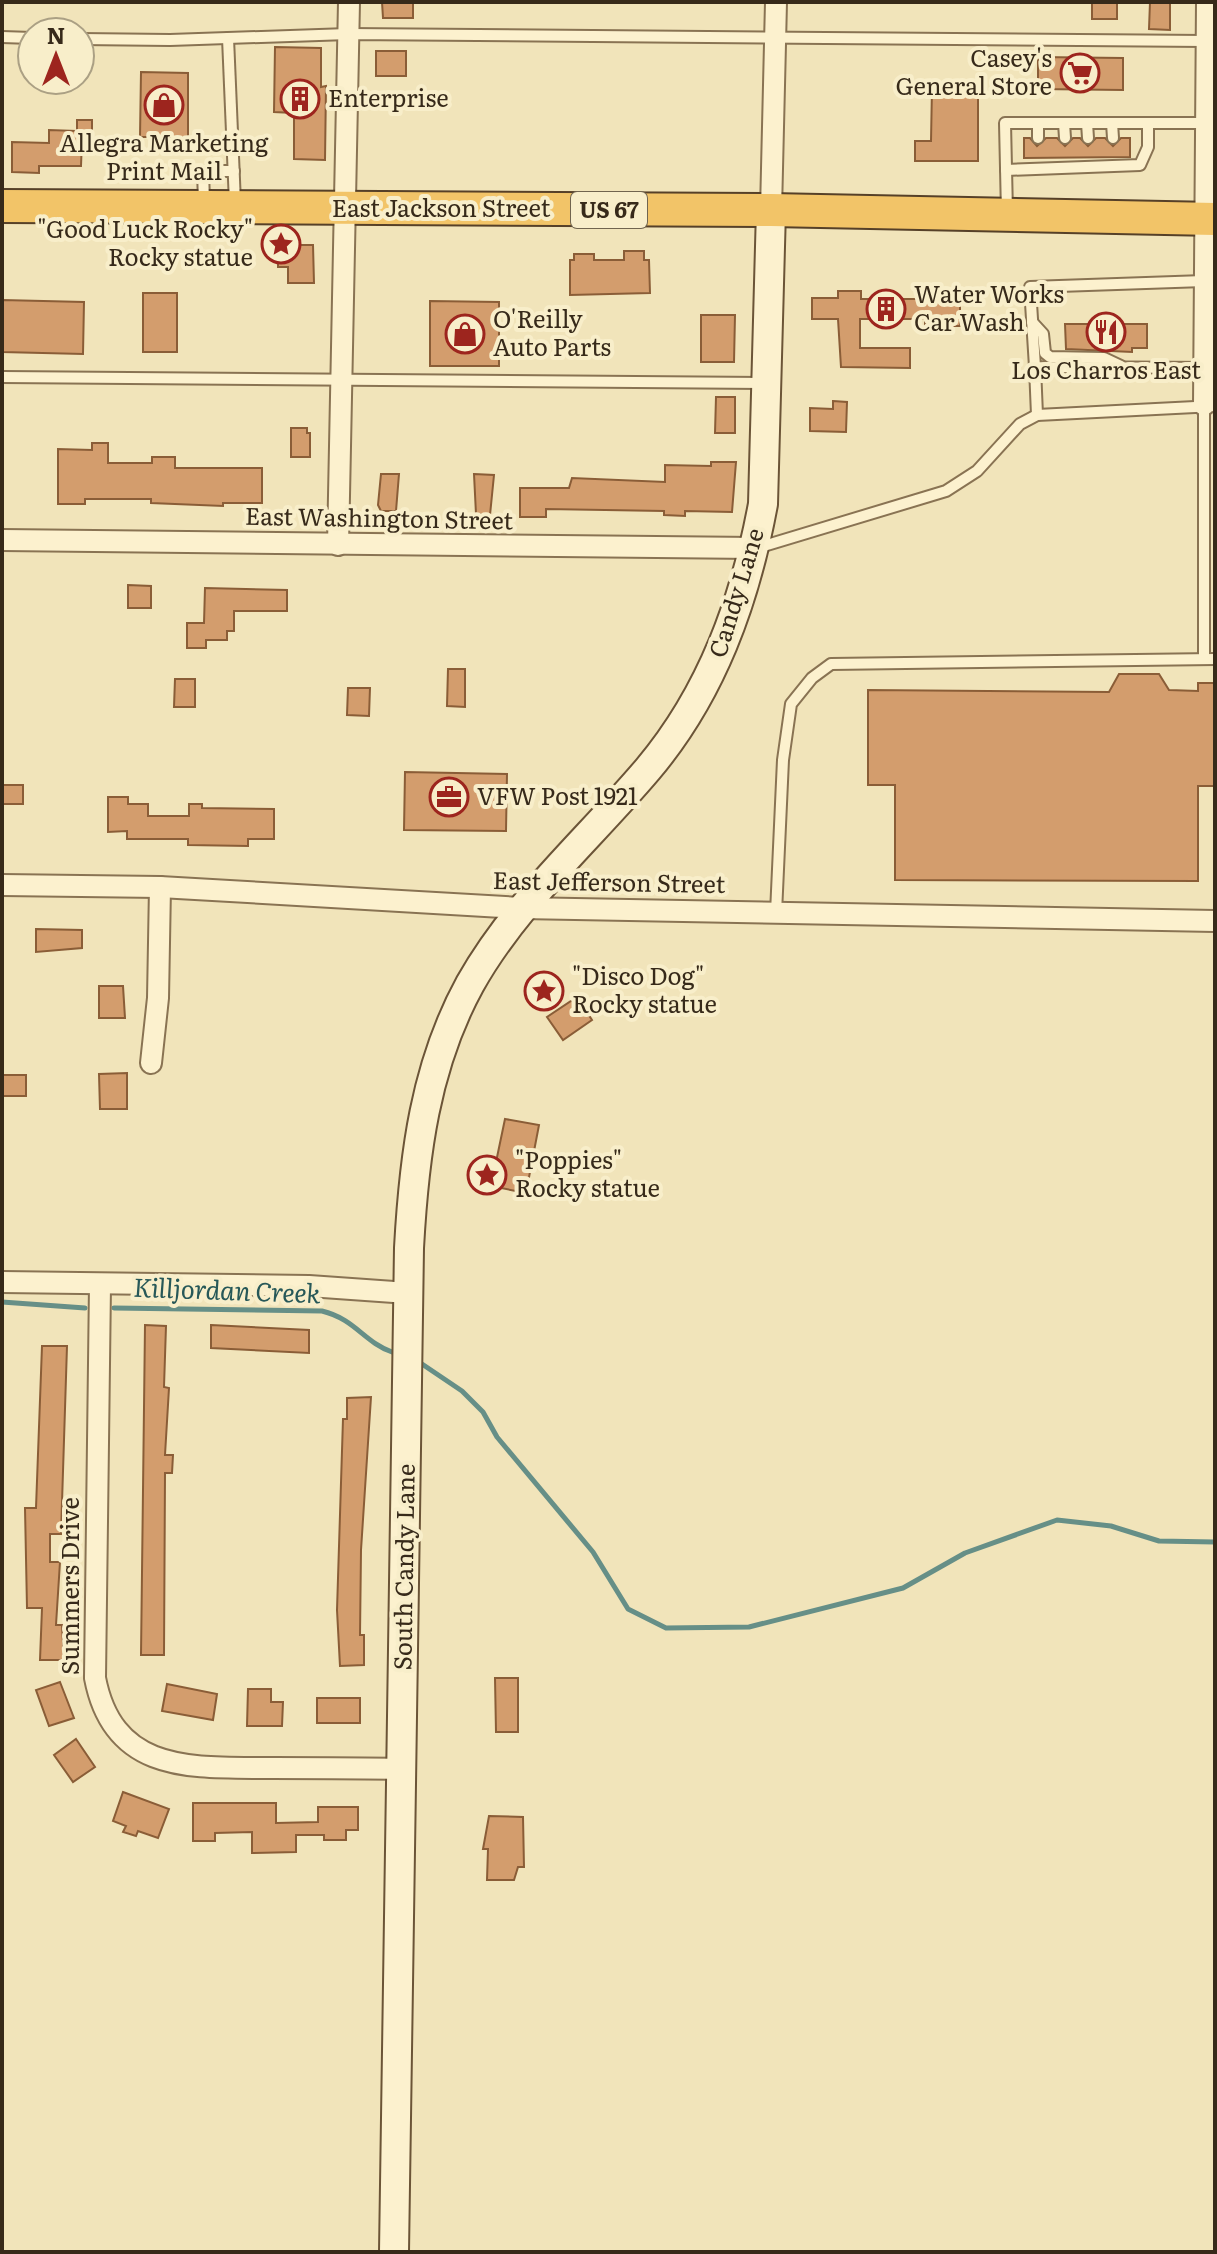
<svg xmlns="http://www.w3.org/2000/svg" width="1217" height="2254" viewBox="0 0 1217 2254" font-family="Literata,serif">
<rect width="100%" height="100%" fill="#f1e4ba"/>
<g fill="none" stroke-linecap="round" stroke-linejoin="round">
<g stroke="#668f87" stroke-width="5">
<polyline points="2,1302 85,1308"/>
<path d="M114,1308L322,1311C355,1319 364,1342 392,1352"/>
<polyline points="419,1362 462,1391 483,1412 497,1437 593,1552 628,1609 666,1628 749,1627 903,1588 965,1553 1057,1520 1111,1526 1159,1541 1215,1542"/>
</g>
</g>
<g fill="#d39d6d" stroke="#8a5d37" stroke-width="2">
<polygon points="382,2 413,2 413,18 383,18"/>
<rect x="1092" y="2" width="25" height="17"/>
<polygon points="1150,2 1170,2 1170,30 1149,29"/>
<polygon points="275,47 321,48 321,87 326,86 325,160 294,159 294,113 274,112"/>
<rect x="376" y="51" width="30" height="25"/>
<polygon points="1038,57 1123,58 1123,90 1038,89"/>
<polygon points="141,72 188,73 188,137 140,137"/>
<polygon points="932,87 978,87 978,161 915,161 915,141 931,141"/>
<polygon points="77,120 92,120 92,140 82,140 81,166 39,166 39,173 12,172 12,142 49,143 49,130 77,131"/>
<polygon points="1024,138 1030,138 1037,146 1046,138 1057,138 1065,146 1073,138 1080,138 1088,146 1096,138 1105,138 1113,146 1121,138 1130,138 1130,157 1024,158"/>
<polygon points="287,245 313,245 314,283 288,283 288,267 278,267 278,253 287,253"/>
<polygon points="624,251 644,251 644,260 649,260 650,293 570,295 570,260 574,260 574,254 594,254 594,260 624,260"/>
<polygon points="838,291 861,291 861,299 924,299 924,292 960,292 960,326 925,326 925,319 860,319 860,348 910,348 910,368 841,367 838,319 812,319 812,298 838,298"/>
<rect x="143" y="293" width="34" height="59"/>
<polygon points="2,300 84,302 83,354 2,352"/>
<polygon points="430,301 499,302 499,366 430,366"/>
<polygon points="701,315 735,315 734,362 701,362"/>
<polygon points="1065,324 1147,324 1147,348 1132,348 1132,352 1066,349"/>
<polygon points="716,397 735,397 735,433 715,433"/>
<polygon points="833,401 847,402 846,432 810,431 810,408 833,409"/>
<polygon points="291,428 307,428 307,433 310,433 310,457 291,457"/>
<polygon points="92,443 108,443 108,463 152,463 152,457 175,457 175,468 262,468 262,503 223,503 223,506 151,503 151,499 85,499 85,504 58,504 58,449 92,450"/>
<polygon points="711,462 736,462 732,512 685,511 685,516 664,515 664,511 546,509 546,517 520,517 520,488 569,488 572,478 665,482 665,465 711,466"/>
<polygon points="381,474 399,474 396,511 381,511 378,505"/>
<polygon points="474,474 494,475 490,515 476,514"/>
<polygon points="128,585 151,586 151,608 128,608"/>
<polygon points="205,588 287,590 287,611 234,611 234,631 227,631 227,640 206,640 206,648 187,648 187,623 204,623"/>
<polygon points="448,669 465,669 465,707 447,706"/>
<polygon points="1119,674 1159,674 1169,690 1198,691 1198,683 1215,683 1215,786 1198,786 1198,881 895,880 895,785 868,785 868,690 1109,692"/>
<polygon points="175,679 195,679 195,707 174,707"/>
<polygon points="348,688 370,688 369,716 347,715"/>
<polygon points="405,772 507,774 506,831 404,830"/>
<rect x="2" y="785" width="21" height="19"/>
<polygon points="108,797 128,797 128,804 148,804 148,816 189,816 189,804 202,804 202,808 274,809 274,839 248,839 248,846 188,845 188,839 127,839 127,831 108,832"/>
<polygon points="36,929 82,930 82,948 36,952"/>
<polygon points="99,986 123,986 125,1018 99,1018"/>
<polygon points="577,997 592,1020 563,1040 547,1017"/>
<polygon points="127,1073 127,1109 100,1109 99,1074"/>
<rect x="2" y="1075" width="24" height="21"/>
<polygon points="505,1119 539,1125 526,1193 491,1186"/>
<polygon points="145,1325 166,1326 164,1387 169,1388 165,1455 173,1455 172,1473 165,1473 164,1655 141,1655"/>
<polygon points="211,1325 309,1330 309,1353 211,1348"/>
<polygon points="42,1346 67,1346 61,1534 50,1534 50,1562 60,1562 56,1625 62,1625 64,1660 40,1660 42,1608 27,1608 25,1508 36,1508"/>
<polygon points="371,1397 361,1550 360,1635 364,1635 364,1665 340,1666 337,1610 343,1419 347,1419 347,1398"/>
<polygon points="495,1678 518,1678 518,1732 496,1732"/>
<polygon points="60,1682 74,1718 49,1726 36,1690"/>
<polygon points="167,1684 217,1694 213,1720 162,1711"/>
<polygon points="248,1689 271,1689 271,1702 283,1702 282,1726 247,1726"/>
<rect x="317" y="1698" width="43" height="25"/>
<polygon points="76,1739 95,1767 73,1782 54,1755"/>
<polygon points="123,1792 169,1809 158,1838 138,1831 136,1836 123,1832 126,1826 113,1821"/>
<polygon points="193,1803 276,1803 276,1823 318,1822 318,1807 358,1807 358,1830 346,1830 346,1840 324,1840 324,1835 296,1835 296,1852 252,1853 252,1832 215,1833 215,1841 193,1841"/>
<polygon points="489,1816 523,1817 524,1867 518,1867 514,1880 487,1880 488,1849 483,1849"/>
</g>
<g fill="none" stroke-linecap="round" stroke-linejoin="round">
<g stroke="#897353" stroke-width="14">
<g id="service">
<polyline points="2,37 32,38"/>
<polyline points="228,38 235,203"/>
<polyline points="80,39 170,40 348,34 1206,41"/>
<polyline points="1038,123 1038,138"/>
<polyline points="1064,123 1065,138"/>
<polyline points="1087,123 1088,138"/>
<polyline points="1112,123 1113,138"/>
<polyline points="1006,170 1140,165 1148,147 1148,124"/>
<polyline points="204,202 203,171 234,171"/>
<polyline points="1007,213 1005,123 1205,123"/>
<polyline points="1204,281 1030,287 1035,367 1215,368"/>
<polyline points="1032,322 1043,334 1045,353 1050,357 1104,358 1121,366"/>
<polyline points="1035,367 1037,415"/>
<polyline points="2,377 764,383"/>
<polyline points="757,548 946,491 977,471 1020,424 1037,415 1215,406"/>
<polyline points="1204,659 1204,405"/>
<polyline points="776,913 783,760 791,704 812,678 831,664 1215,659"/>
</g>
</g>
<g stroke="#897353" stroke-width="24">
<g id="minor">
<polyline points="771,210 776,2"/>
<polyline points="1204,405 1207,2"/>
<polyline points="2,540 755,548"/>
<polyline points="338,545 349,2"/>
<polyline points="2,885 160,887 521,908 1215,921"/>
<polyline points="151,1063 158,998 160,887"/>
<polyline points="2,1282 309,1286 408,1293"/>
<path d="M100,1285L95,1678C114,1776 195,1767 273,1768C316,1768 360,1768 403,1769"/>
</g>
</g>
<g stroke="#6b5437" stroke-width="32">
<path id="secondary" d="M394,2252L409,1248C414,1156 425,1066 470,984C516,902 588,840 648,769C712,693 745,601 763,504L771,210"/>
</g>
<g stroke="#564028" stroke-width="36">
<polyline id="trunk" points="2,206 771,210 1215,219"/>
</g>
<use href="#service" stroke="#fcf1ce" stroke-width="10"/>
<use href="#minor" stroke="#fcf1ce" stroke-width="20"/>
<use href="#secondary" stroke="#fcf1ce" stroke-width="28"/>
<use href="#trunk" stroke="#f2c468" stroke-width="32"/>
</g>
<defs>
<g id="supermarket-ring" transform="scale(2)"><circle r="9.5" fill="#f8eeca" stroke="#9d251e" stroke-width="1.5"/><path d="M-6-5.5h2.5l.6 2H6L4.5 2H-2.5L-4.4-4H-6ZM-1.5 3.2a1.3 1.3 0 1 0 .1 0ZM3 3.2a1.3 1.3 0 1 0 .1 0Z" fill="#9d251e"/></g>
<g id="building-ring" transform="scale(2)"><circle r="9.5" fill="#f8eeca" stroke="#9d251e" stroke-width="1.5"/><path d="M-4-6H4V6H1V3H-1V6H-4ZM-2.5-4.3h1.7v1.8h-1.7ZM.8-4.3h1.7v1.8H.8ZM-2.5-1h1.7V.8h-1.7ZM.8-1h1.7V.8H.8Z" fill="#9d251e"/></g>
<g id="shop-ring" transform="scale(2)"><circle r="9.5" fill="#f8eeca" stroke="#9d251e" stroke-width="1.5"/><path d="M-5-2.5h2.3a2.7 3.5 0 0 1 5.4 0H5L5.5 6h-11ZM-1.5-2.5h3a1.5 2.3 0 0 0-3 0Z" fill="#9d251e"/></g>
<g id="sight-ring" transform="scale(2)"><circle r="9.5" fill="#f8eeca" stroke="#9d251e" stroke-width="1.5"/><path d="M0-6L1.8-2.2L6-1.7L2.9 1.2L3.7 5.4L0 3.3L-3.7 5.4L-2.9 1.2L-6-1.7L-1.8-2.2Z" fill="#9d251e"/></g>
<g id="restaurant-ring" transform="scale(2)"><circle r="9.5" fill="#f8eeca" stroke="#9d251e" stroke-width="1.5"/><path d="M-5-6h1v4h1v-4h1v4h1v-4h1v5L-1.5 .5V6h-2V.5L-5-1ZM5-6V6H3V1.5H1.5Q1.5-4 5-6Z" fill="#9d251e"/></g>
<g id="office-ring" transform="scale(2)"><circle r="9.5" fill="#f8eeca" stroke="#9d251e" stroke-width="1.5"/><path d="M-6-3h4V-5.5h4V-3h4V5H-6ZM-1-4.5V-3h2v-1.5ZM-6 0V1H6V0Z" fill="#9d251e"/></g>
</defs>
<g fill-rule="evenodd">
<use href="#supermarket-ring" x="1080" y="73"/>
<use href="#building-ring" x="300" y="99"/>
<use href="#shop-ring" x="164" y="105"/>
<use href="#sight-ring" x="281" y="244"/>
<use href="#building-ring" x="886" y="309"/>
<use href="#restaurant-ring" x="1106" y="332"/>
<use href="#shop-ring" x="465" y="334"/>
<use href="#office-ring" x="449" y="797"/>
<use href="#sight-ring" x="544" y="991"/>
<use href="#sight-ring" x="487" y="1175"/>
</g>
<g text-anchor="middle" stroke-width="8" stroke-linejoin="round" paint-order="stroke">
<rect fill="#f8eeca" stroke="#71654f" stroke-width="2" x="571" y="192" width="76" height="36" rx="6"/>
<g font-size="22" font-weight="bold" fill="#372a1a">
<text x="609" y="218">US 67</text>
</g>
<g font-size="24" fill="#372a1a" stroke="#f8eeca" text-anchor="start">
<text x="1052" y="67" text-anchor="end">Casey's<tspan x="1052" dy="28">General Store</tspan></text>
<text x="328" y="107">Enterprise</text>
<text x="164" y="152" text-anchor="middle">Allegra Marketing<tspan x="164" dy="28">Print Mail</tspan></text>
<text x="253" y="238" text-anchor="end">"Good Luck Rocky"<tspan x="253" dy="28">Rocky statue</tspan></text>
<text x="914" y="303">Water Works<tspan x="914" dy="28">Car Wash</tspan></text>
<text x="493" y="328">O'Reilly<tspan x="493" dy="28">Auto Parts</tspan></text>
<text x="1106" y="379" text-anchor="middle">Los Charros East</text>
<text x="477" y="805">VFW Post 1921</text>
<text x="572" y="985">"Disco Dog"<tspan x="572" dy="28">Rocky statue</tspan></text>
<text x="515" y="1169">"Poppies"<tspan x="515" dy="28">Rocky statue</tspan></text>
</g>
<g font-size="24" fill="#372a1a" stroke="#f8eeca">
<text x="441" y="217">East Jackson Street</text>
<text transform="translate(379 519) rotate(1)" y="8">East Washington Street</text>
<text transform="translate(737 593) rotate(-73)" y="8">Candy Lane</text>
<text transform="translate(609 883) rotate(1)" y="8">East Jefferson Street</text>
<text transform="translate(405 1567) rotate(-89)" y="8">South Candy Lane</text>
<text transform="translate(71 1586) rotate(-90)" y="8">Summers Drive</text>
</g>
<g font-size="26" font-style="italic" fill="#275858" stroke="#f8eeca">
<text transform="translate(227 1291) rotate(2)" y="9">Killjordan Creek</text>
</g>
</g>
<rect width="1217" height="2254" fill="none" stroke="#372a1a" stroke-width="8"/>
<g transform="translate(56 56)"><circle r="38" fill="#f8eeca" stroke="#aba084" stroke-width="2"/>
<path d="M0-6L14 30L0 20L-14 30Z" fill="#9d251e"/>
<text y="-12" font-size="22" font-weight="bold" text-anchor="middle" fill="#372a1a">N</text>
</g>
</svg>
